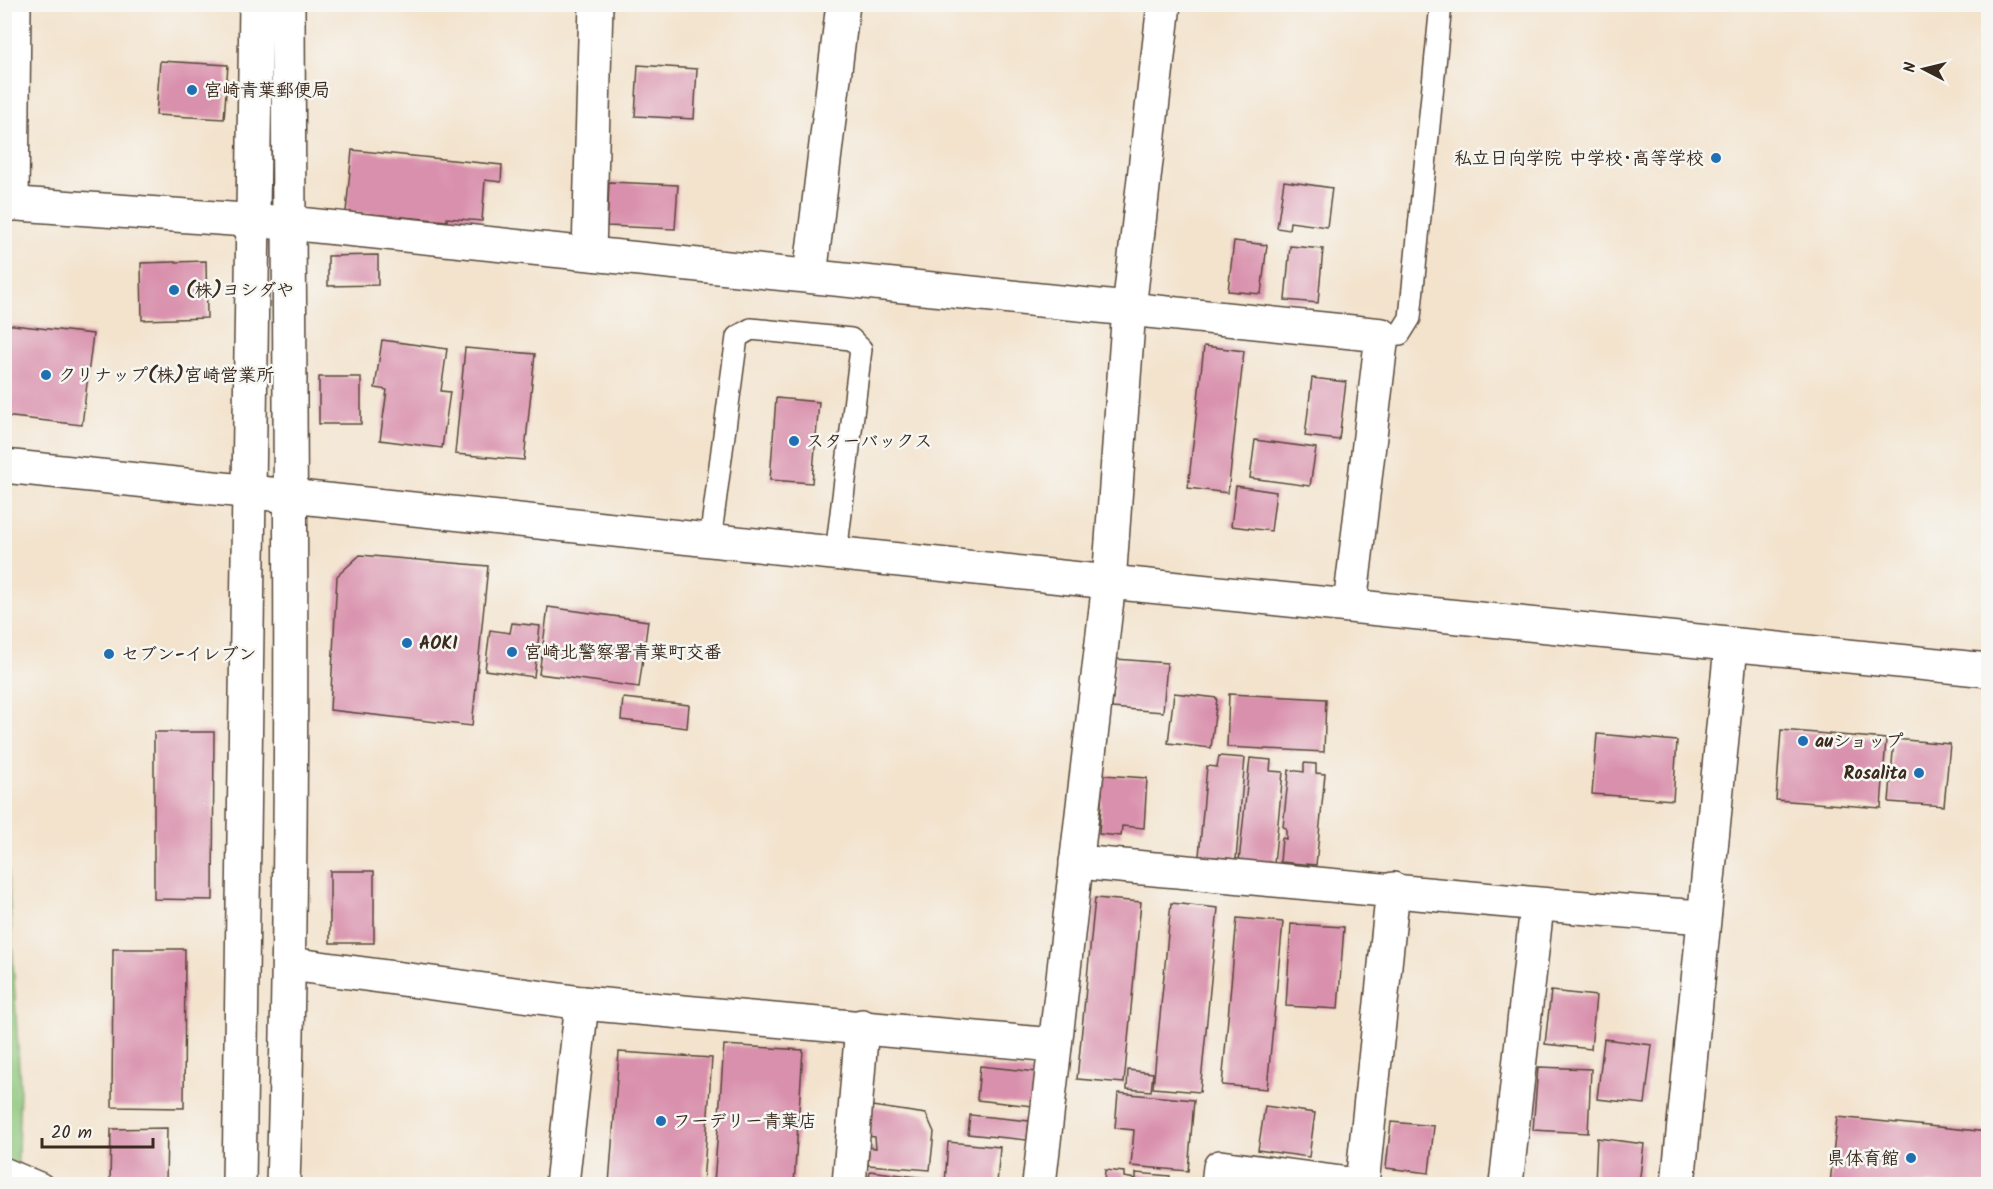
<svg xmlns="http://www.w3.org/2000/svg" width="1993" height="1189" viewBox="0 0 1993 1189" font-family="Kalam,'Klee One',sans-serif">
<rect width="100%" height="100%" fill="#f6f6f2"/>
<filter id="ink" filterUnits="userSpaceOnUse"><feTurbulence type="fractalNoise" baseFrequency=".0167" numOctaves="2"/><feDisplacementMap in="SourceGraphic" scale="12" xChannelSelector="R" yChannelSelector="G"/><feConvolveMatrix kernelMatrix="1 2 1 2 8 2 1 2 1" color-interpolation-filters="sRGB"/></filter>
<filter id="wash" filterUnits="userSpaceOnUse"><feTurbulence type="fractalNoise" baseFrequency=".008" numOctaves="4" result="noise"/><feDisplacementMap in="SourceGraphic" scale="24" xChannelSelector="R" yChannelSelector="G"/><feGaussianBlur stdDeviation="1.35" result="paint"/><feColorMatrix in="noise" values="0 0 0 0 0 0 0 0 0 0 0 0 0 0 0 0 0 1.4 0 .05"/><feComposite in="paint" operator="in"/></filter>
<g filter="url(#wash)">
<rect width="100%" height="100%" fill="#f3e3cd"/>
<polygon fill="#8cc579" stroke="#64784c" stroke-width="1.5" points="4,805 20,1085 17,1184 4,1184"/>
<g id="blocks">
<g fill="#d990ac">
<polygon points="160,61 228,65 224,119 156,115"/>
<polygon points="638,65 697,69 694,119 635,116"/>
<polygon points="352,150 502,165 501,182 485,180 482,221 447,218 447,221 346,212"/>
<polygon points="1284,181 1332,188 1327,227 1290,222 1289,230 1277,228"/>
<polygon points="609,182 678,185 675,229 607,226"/>
<polygon points="1234,241 1267,245 1261,294 1228,291"/>
<polygon points="1290,246 1323,249 1318,303 1285,300"/>
<polygon points="378,255 378,285 328,286 328,256"/>
<polygon points="206,261 207,318 142,320 141,263"/>
<polygon points="4,324 93,334 82,425 4,416"/>
<polygon points="382,340 447,349 441,391 450,392 442,448 380,440 387,390 375,388"/>
<polygon points="1204,346 1244,351 1228,493 1188,488"/>
<polygon points="465,348 535,354 524,460 455,454"/>
<rect x="319" y="377" width="42" height="47"/>
<polygon points="1312,378 1346,382 1339,440 1305,436"/>
<polygon points="776,398 819,402 812,483 770,480"/>
<polygon points="1255,440 1316,448 1310,486 1250,478"/>
<polygon points="1236,486 1276,492 1271,531 1231,526"/>
<polygon points="360,555 488,566 472,726 330,710 337,576"/>
<polygon points="548,607 648,621 639,687 539,674"/>
<polygon points="512,623 540,626 534,677 485,670 490,630 510,633"/>
<polygon points="1116,659 1167,663 1163,712 1112,708"/>
<polygon points="1174,693 1217,698 1211,748 1168,743"/>
<polygon points="1229,694 1326,699 1324,752 1227,747"/>
<polygon points="623,698 689,705 687,728 621,720"/>
<polygon points="1781,730 1886,739 1881,808 1776,800"/>
<polygon points="154,732 214,732 213,900 154,899"/>
<polygon points="1597,734 1677,741 1673,800 1592,794"/>
<polygon points="1894,739 1950,744 1944,806 1889,802"/>
<polygon points="1219,756 1245,758 1236,859 1199,856 1207,766 1217,767"/>
<polygon points="1250,758 1271,760 1270,771 1283,772 1274,864 1239,861"/>
<polygon points="1304,763 1316,764 1316,773 1325,774 1316,865 1280,862 1282,838 1286,839 1286,828 1283,827 1289,770 1304,772"/>
<polygon points="1103,775 1147,778 1144,828 1122,826 1121,836 1099,834"/>
<rect x="330" y="871" width="44" height="72"/>
<polygon points="1095,898 1141,902 1124,1083 1077,1079"/>
<polygon points="1171,903 1218,908 1200,1092 1153,1088"/>
<polygon points="1237,918 1283,922 1267,1089 1222,1085"/>
<polygon points="1291,924 1344,927 1338,1009 1286,1006"/>
<polygon points="113,949 185,949 184,1108 112,1107"/>
<polygon points="1551,991 1596,996 1591,1049 1545,1044"/>
<polygon points="1604,1039 1652,1045 1645,1104 1597,1099"/>
<polygon points="724,1045 803,1050 794,1184 714,1184"/>
<polygon points="619,1052 712,1058 703,1184 609,1184"/>
<polygon points="980,1066 1036,1072 1033,1106 977,1100"/>
<polygon points="1538,1067 1591,1069 1588,1133 1533,1130"/>
<polygon points="1128,1070 1153,1073 1151,1091 1127,1089"/>
<polygon points="1118,1093 1194,1100 1188,1171 1131,1166 1134,1130 1115,1128"/>
<polygon points="872,1106 926,1114 934,1132 930,1170 868,1165 869,1147 876,1148 875,1137 868,1136"/>
<polygon points="1265,1106 1315,1113 1309,1157 1258,1150"/>
<polygon points="970,1115 1029,1121 1027,1140 968,1134"/>
<polygon points="1837,1117 1988,1132 1988,1184 1830,1184"/>
<polygon points="1391,1122 1434,1126 1429,1173 1386,1168"/>
<polygon points="167,1128 166,1184 110,1184 111,1129"/>
<polygon points="1597,1138 1644,1144 1639,1184 1595,1184"/>
<polygon points="948,1142 1000,1147 997,1184 945,1184"/>
<polygon points="1105,1170 1124,1172 1124,1177 1136,1179 1136,1173 1170,1176 1169,1184 1104,1184"/>
<polygon points="870,1171 932,1179 931,1184 868,1184"/>
</g>
</g>
</g>
<g filter="url(#ink)">
<use href="#blocks" fill-opacity="0" stroke="#574638" stroke-width="1.5"/>
<g fill="none" stroke-linecap="round" stroke-linejoin="round">
<g stroke="#574638" stroke-width="24">
<g id="lane">
<polyline points="1382,335 1400,334 1410,318 1441,4"/>
<polyline points="710,541 737,337 751,329 851,339 861,349 836,554"/>
<polyline points="4,1168 42,1184"/>
</g>
</g>
<g stroke="#574638" stroke-width="36">
<g id="street">
<polyline points="4,203 288,223 1382,335 1350,605"/>
<polyline points="12,204 14,4"/>
<polyline points="589,253 596,4"/>
<polyline points="810,276 843,4"/>
<path d="M1076,862C1285,880 1493,902 1703,917"/>
<polyline points="290,964 582,1003 1054,1045"/>
<polyline points="562,1184 582,1003"/>
<polyline points="849,1184 862,1026"/>
<polyline points="1039,1184 1109,582 1129,309 1164,4"/>
<polyline points="1218,1184 1220,1167 1349,1184"/>
<polyline points="1362,1184 1393,889"/>
<polyline points="1506,1184 1537,906"/>
</g>
</g>
<g stroke="#574638" stroke-width="36">
<g id="secondary">
<polyline points="4,466 1109,582 1988,670"/>
<polyline points="239,1184 256,4"/>
<path d="M283,1184C296,791 289,398 288,4"/>
<polyline points="1678,1184 1731,646"/>
</g>
</g>
<use href="#lane" stroke="#fff" stroke-width="21"/>
<use href="#street" stroke="#fff" stroke-width="33"/>
<use href="#secondary" stroke="#fff" stroke-width="33"/>
</g>
</g>
<g fill="#1f6fb2" stroke="#f6f6f2" stroke-width="2">
<circle cx="192" cy="90" r="6"/>
<circle cx="1716" cy="158" r="6"/>
<circle cx="174" cy="290" r="6"/>
<circle cx="46" cy="375" r="6"/>
<circle cx="794" cy="441" r="6"/>
<circle cx="407" cy="643" r="6"/>
<circle cx="512" cy="652" r="6"/>
<circle cx="109" cy="654" r="6"/>
<circle cx="1803" cy="741" r="6"/>
<circle cx="1919" cy="773" r="6"/>
<circle cx="661" cy="1121" r="6"/>
<circle cx="1911" cy="1158" r="6"/>
</g>
<g text-anchor="middle" stroke-width="5" stroke-linejoin="round" paint-order="stroke">
<g font-size="18" font-weight="bold" fill="#3b2a1e" stroke="#f6f6f2" text-anchor="start">
<text x="204" y="96">宮崎青葉郵便局</text>
<text x="1704" y="164" text-anchor="end">私立日向学院 中学校･高等学校</text>
<text x="186" y="296">(株)ヨシダや</text>
<text x="58" y="381">クリナップ(株)宮崎営業所</text>
<text x="806" y="447">スターバックス</text>
<text x="419" y="649">AOKI</text>
<text x="524" y="658">宮崎北警察署青葉町交番</text>
<text x="121" y="660">セブン-イレブン</text>
<text x="1815" y="747">auショップ</text>
<text x="1907" y="779" text-anchor="end">Rosalita</text>
<text x="673" y="1127">フーデリー青葉店</text>
<text x="1899" y="1164" text-anchor="end">県体育館</text>
</g>
</g>
<rect width="1993" height="1189" fill="none" stroke="#f6f6f2" stroke-width="24"/>
<g transform="translate(1924 69) rotate(277)" stroke="#f6f6f2" stroke-width="4.5" paint-order="stroke">
<path d="M0-4.5L10 22L0 15L-10 22Z" fill="#3b2a1e"/>
<text y="-9" font-size="16" font-weight="bold" text-anchor="middle" fill="#3b2a1e">N</text>
</g>
<path d="M42 1138v9h111v-9" fill="none" stroke="#3b2a1e" stroke-width="3"/>
<text x="51" y="1138" font-size="18" fill="#3b2a1e" stroke="#f6f6f2" stroke-width="4.5" paint-order="stroke">20 m</text>
</svg>
